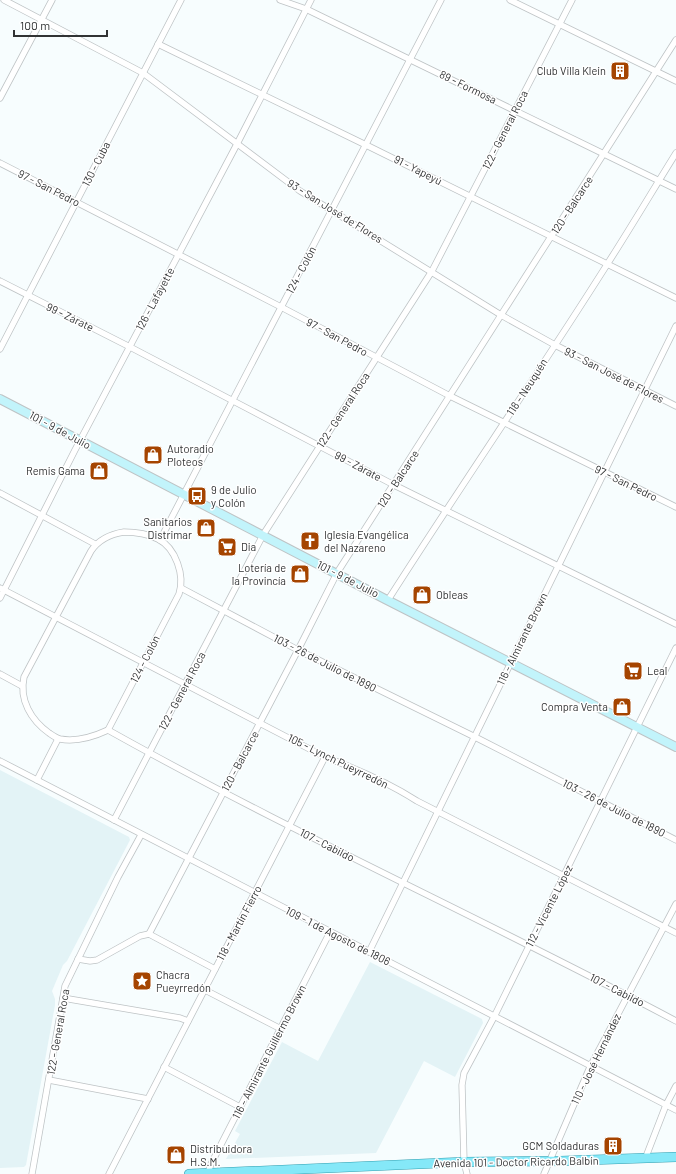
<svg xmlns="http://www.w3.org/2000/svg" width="676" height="1174" viewBox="0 0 676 1174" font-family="Barlow,sans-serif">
<rect width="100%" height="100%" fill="#f7fdfe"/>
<g fill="#e3f3f6">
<polygon points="0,770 129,837 130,840 67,961 63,965 52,991 55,999 55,1005 26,1165 24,1167 0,1168"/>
<polygon points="370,962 482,1019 483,1023 455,1077 424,1061 376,1153 226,1159 240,1134 235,1131 282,1042 318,1061"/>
</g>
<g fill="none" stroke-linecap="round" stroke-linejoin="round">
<g stroke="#bec3c5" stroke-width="7">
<g id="street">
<polyline points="4,0 143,73 300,191 501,315 555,345 676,406"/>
<polyline points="280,0 306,9 676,189"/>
<polyline points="510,0 676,81"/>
<polyline points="158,44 366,145 676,298"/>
<polyline points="0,98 52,0"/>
<polyline points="0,163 281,307 450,396 676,507"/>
<polyline points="0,281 130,347 394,485 676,624"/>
<polyline points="0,349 181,0"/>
<polyline points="0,493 95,544"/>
<path d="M124,532C136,532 148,534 158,539C176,548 185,576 179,594L108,730C93,737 76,742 60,739C56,738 52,735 49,733C31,720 19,700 24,677L91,551C99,539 111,534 124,532Z"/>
<polyline points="160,540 441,0"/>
<path d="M0,588L325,757C357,769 389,783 417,801L676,933"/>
<polyline points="181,588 298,650 475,737 676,840"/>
<polyline points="0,598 75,450 237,144 311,0"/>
<path d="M388,600C460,487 536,377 608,263C631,227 653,190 676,153"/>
<polyline points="0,674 22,686"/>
<path d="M108,730C294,834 488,921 676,1021"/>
<polyline points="0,761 676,1110"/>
<polyline points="37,780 58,739"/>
<polyline points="114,820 263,535 432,271 572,0"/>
<polyline points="149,934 298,650 337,573 676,40"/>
<polyline points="369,952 676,326"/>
<polyline points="78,959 90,961 97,960 140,936 149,934 215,969"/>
<polyline points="205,990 281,1029"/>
<polyline points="63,998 180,1018 188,1021"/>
<polyline points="164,1067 240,1107"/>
<polyline points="49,1080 148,1099"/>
<polyline points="646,1158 647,1154 666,1105 676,1086"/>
<polyline points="208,1173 211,1164 330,932"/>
<polyline points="32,1174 65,986 118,877 141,835"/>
<polyline points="109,1174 325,757"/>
<polyline points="467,1174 464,1162 462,1085 464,1073 494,1017 676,648"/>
<polyline points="544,1174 590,1067 676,904"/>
</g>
</g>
<g stroke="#bec3c5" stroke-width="10">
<polyline id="secondary" points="0,399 385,599 676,747"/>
</g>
<g stroke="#329fb0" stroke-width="10">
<polyline id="primary" points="189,1174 464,1162 560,1161 676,1157"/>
</g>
<use href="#street" stroke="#fff" stroke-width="5.5"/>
<use href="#secondary" stroke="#c2f4fb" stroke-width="8"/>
<use href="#primary" stroke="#85e8f8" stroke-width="9"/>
</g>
<defs>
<g id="building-square" transform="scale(1)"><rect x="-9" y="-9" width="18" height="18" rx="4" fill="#a54400" stroke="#fff"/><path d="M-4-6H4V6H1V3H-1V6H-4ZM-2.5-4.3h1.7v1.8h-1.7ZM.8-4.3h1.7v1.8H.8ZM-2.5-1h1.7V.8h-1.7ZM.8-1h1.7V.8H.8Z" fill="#fff"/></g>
<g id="shop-square" transform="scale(1)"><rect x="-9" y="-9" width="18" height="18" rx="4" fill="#a54400" stroke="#fff"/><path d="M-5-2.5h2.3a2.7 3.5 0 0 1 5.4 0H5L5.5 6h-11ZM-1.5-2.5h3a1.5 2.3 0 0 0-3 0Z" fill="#fff"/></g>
<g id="bus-square" transform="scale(1)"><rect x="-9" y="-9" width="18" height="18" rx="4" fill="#a54400" stroke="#fff"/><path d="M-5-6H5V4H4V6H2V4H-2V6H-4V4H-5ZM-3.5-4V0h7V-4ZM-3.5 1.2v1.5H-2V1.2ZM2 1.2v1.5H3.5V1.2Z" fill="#fff"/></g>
<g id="church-square" transform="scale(1)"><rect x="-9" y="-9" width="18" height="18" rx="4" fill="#a54400" stroke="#fff"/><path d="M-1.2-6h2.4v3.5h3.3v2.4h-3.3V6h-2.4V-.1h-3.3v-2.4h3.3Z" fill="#fff"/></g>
<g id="supermarket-square" transform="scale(1)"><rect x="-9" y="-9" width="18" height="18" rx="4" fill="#a54400" stroke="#fff"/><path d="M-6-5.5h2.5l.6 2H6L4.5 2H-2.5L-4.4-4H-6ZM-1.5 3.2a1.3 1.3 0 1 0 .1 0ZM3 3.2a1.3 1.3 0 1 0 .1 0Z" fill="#fff"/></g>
<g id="sight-square" transform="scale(1)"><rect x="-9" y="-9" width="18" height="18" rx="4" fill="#a54400" stroke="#fff"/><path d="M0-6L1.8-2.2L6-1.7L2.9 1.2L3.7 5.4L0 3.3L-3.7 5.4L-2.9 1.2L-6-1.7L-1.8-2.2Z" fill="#fff"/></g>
</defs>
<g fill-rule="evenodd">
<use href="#building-square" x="620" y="71"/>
<use href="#shop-square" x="153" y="455"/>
<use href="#shop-square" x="99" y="471"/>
<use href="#bus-square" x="197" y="496"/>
<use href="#shop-square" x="206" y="528"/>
<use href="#church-square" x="310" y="541"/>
<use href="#supermarket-square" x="227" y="547"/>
<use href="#shop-square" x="300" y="574"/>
<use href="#shop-square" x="422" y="595"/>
<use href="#supermarket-square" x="633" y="671"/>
<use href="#shop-square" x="622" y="707"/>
<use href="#sight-square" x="142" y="981"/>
<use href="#building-square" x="613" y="1146"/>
<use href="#shop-square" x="176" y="1155"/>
</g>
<g text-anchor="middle" stroke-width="3" stroke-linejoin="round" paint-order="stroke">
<g font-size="11" fill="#313334" stroke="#fff" text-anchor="start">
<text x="606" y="75" text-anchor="end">Club Villa Klein</text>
<text x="167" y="453">Autoradio<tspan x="167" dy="13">Ploteos</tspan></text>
<text x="85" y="475" text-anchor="end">Remis Gama</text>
<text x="211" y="494">9 de Julio<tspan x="211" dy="13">y Colón</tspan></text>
<text x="192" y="526" text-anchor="end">Sanitarios<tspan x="192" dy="13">Distrimar</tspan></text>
<text x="324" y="539">Iglesia Evangélica<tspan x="324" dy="13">del Nazareno</tspan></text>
<text x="241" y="551">Dia</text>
<text x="286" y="572" text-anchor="end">Lotería de<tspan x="286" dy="13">la Provincía</tspan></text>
<text x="436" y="599">Obleas</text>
<text x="647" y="675">Leal</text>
<text x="608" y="711" text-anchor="end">Compra Venta</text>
<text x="156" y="979">Chacra<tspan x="156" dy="13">Pueyrredón</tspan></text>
<text x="599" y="1150" text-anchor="end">GCM Soldaduras</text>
<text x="190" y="1153">Distribuidora<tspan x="190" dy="13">H.S.M.</tspan></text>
</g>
<g font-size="11" fill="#313334" stroke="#fff">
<text transform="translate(468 87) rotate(26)" y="4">89 - Formosa</text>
<text transform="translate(505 130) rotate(-63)" y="4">122 - General Roca</text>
<text transform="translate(96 164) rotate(-63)" y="4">130 - Cuba</text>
<text transform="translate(418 170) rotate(27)" y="4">91 - Yapeyú</text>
<text transform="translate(49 188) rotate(27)" y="4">97 - San Pedro</text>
<text transform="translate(572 205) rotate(-57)" y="4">120 - Balcarce</text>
<text transform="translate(335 211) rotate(32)" y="4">93 - San José de Flores</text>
<text transform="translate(301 270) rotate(-62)" y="4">124 - Colón</text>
<text transform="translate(155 299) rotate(-62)" y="4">126 - Lafayette</text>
<text transform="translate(70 317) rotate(26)" y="4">99 - Zárate</text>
<text transform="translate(337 337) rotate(28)" y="4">97 - San Pedro</text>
<text transform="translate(614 375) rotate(27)" y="4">93 - San José de Flores</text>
<text transform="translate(527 387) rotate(-57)" y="4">118 - Neuquén</text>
<text transform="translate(343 410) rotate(-57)" y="4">122 - General Roca</text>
<text transform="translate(60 430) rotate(28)" y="4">101 - 9 de Julio</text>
<text transform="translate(358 466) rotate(28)" y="4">99 - Zárate</text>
<text transform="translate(398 479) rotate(-57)" y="4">120 - Balcarce</text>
<text transform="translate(626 483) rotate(26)" y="4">97 - San Pedro</text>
<text transform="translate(348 579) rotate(27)" y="4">101 - 9 de Julio</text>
<text transform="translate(522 639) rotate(-64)" y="4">116 - Almirante Brown</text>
<text transform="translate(145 659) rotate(-63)" y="4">124 - Colón</text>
<text transform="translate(325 663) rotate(27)" y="4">103 - 26 de Julio de 1890</text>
<text transform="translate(182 691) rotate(-62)" y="4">122 - General Roca</text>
<text transform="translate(240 761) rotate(-62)" y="4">120 - Balcarce</text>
<text transform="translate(338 761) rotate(26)" y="4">105 - Lynch Pueyrredón</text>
<text transform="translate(614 808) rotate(27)" y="4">103 - 26 de Julio de 1890</text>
<text transform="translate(327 845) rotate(27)" y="4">107 - Cabildo</text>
<text transform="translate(549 906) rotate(-63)" y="4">112 - Vicente López</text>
<text transform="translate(239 923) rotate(-62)" y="4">118 - Martín Fierro</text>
<text transform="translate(338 936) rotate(27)" y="4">109 - 1 de Agosto de 1806</text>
<text transform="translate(617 990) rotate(27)" y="4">107 - Cabildo</text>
<text transform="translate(58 1032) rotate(-80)" y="4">122 - General Roca</text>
<text transform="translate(269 1052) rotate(-63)" y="4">116 - Almirante Guillermo Brown</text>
<text transform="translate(596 1059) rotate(-64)" y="4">110 - José Hernández</text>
<text transform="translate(516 1162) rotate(-1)" y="4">Avenida 101 - Doctor Ricardo Balbín</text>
</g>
</g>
<path d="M14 30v6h93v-6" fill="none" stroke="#313334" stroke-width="2"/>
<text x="20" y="30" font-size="12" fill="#313334" stroke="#ffffff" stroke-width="3" paint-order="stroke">100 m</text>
</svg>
